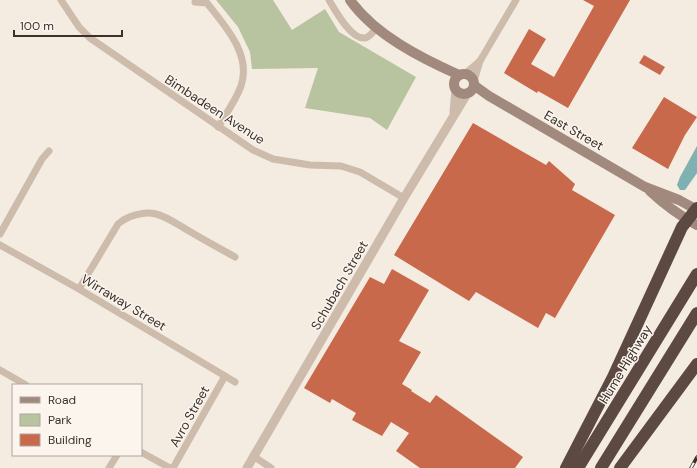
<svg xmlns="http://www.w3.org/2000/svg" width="697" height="468" viewBox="0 0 697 468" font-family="'DM Sans',sans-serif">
<rect width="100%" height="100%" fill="#f4ebe1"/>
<polygon fill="#b8c4a0" points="216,0 273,0 292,30 325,9 339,32 416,77 387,130 370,118 305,108 318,68 252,69 250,52 238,27"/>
<polygon fill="#7fb0b2" points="697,146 697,173 685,190 680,190 677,185 680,177"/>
<g fill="#c8694b">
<polygon points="583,0 630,0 568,108 538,91 537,93 504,73 529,29 546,39 531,64 554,77 594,6"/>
<polygon points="644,55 665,67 660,75 639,63"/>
<polygon points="664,97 697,117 685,135 668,169 632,148"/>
<polygon points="473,123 546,165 549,161 575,184 572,190 615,215 555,318 546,313 538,328 476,292 469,301 394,255"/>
<polygon points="392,269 429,290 399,341 421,352 402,384 412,390 411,391 430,403 436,395 523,457 515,468 420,468 396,451 409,433 391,422 382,436 352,420 356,413 332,399 330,403 304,388 370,277 384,284"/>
</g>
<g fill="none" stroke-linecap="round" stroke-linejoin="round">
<g stroke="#cdbbac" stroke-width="7">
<polyline points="61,0 79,27 90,38 253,150 273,159 310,165 341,166 360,172 404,198"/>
<path d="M329,0C335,10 351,40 365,38C370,37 373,31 377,28"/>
<path d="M195,2L207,3C224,25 252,54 241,86C236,100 226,114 218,127"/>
<polyline points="465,74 480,61"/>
<polyline points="474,81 480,61 516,0"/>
<polyline points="0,234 42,159 49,151"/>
<polyline points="0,245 79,289 235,382"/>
<path d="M79,289L118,224C127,216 144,211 156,214C168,217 178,225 189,231C204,240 219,248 235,257"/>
<polyline points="0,370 26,385"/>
<polyline points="141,452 170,468"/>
<polyline points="253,456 271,468"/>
<polyline points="109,468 117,455"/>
<polyline points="173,468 225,376"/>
</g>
<g stroke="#cdbbac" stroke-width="9">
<polyline points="454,112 456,90"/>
<polyline points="247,468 404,198 467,94"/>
</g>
<g stroke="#a18a7d" stroke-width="10">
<path d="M350,0C375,35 421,58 459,75"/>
<circle cx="464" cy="84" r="10"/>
<polyline points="475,86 489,96 645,187 679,200 697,210"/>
<path d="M650,191C664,204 680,216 697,225"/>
</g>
<g stroke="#5c4a42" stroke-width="12">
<polyline points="566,468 613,377 682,227 697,208"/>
<polyline points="578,468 697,274"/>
<polyline points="601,468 697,313"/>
<polyline points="620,468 697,364"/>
</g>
<g stroke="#3b302b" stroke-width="3.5">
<polyline id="rail" points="691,468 697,457"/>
</g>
<use href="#rail" stroke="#fbf5ee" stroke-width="2" stroke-dasharray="6" stroke-linecap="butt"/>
</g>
<g text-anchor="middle" stroke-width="3" stroke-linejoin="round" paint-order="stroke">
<g font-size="13" fill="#3b302b" stroke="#fbf5ee">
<text transform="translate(215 109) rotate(33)" y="5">Bimbadeen Avenue</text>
<text transform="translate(574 130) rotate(30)" y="5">East Street</text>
<text transform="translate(339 285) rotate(-60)" y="5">Schubach Street</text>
<text transform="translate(124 302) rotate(31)" y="5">Wirraway Street</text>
<text transform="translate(625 364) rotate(-59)" y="5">Hume Highway</text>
<text transform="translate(189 416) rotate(-61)" y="5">Avro Street</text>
</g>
</g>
<rect x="12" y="384" width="130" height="72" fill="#fbf5ee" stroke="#aea6a0"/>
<rect x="20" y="397" width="20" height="6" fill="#a18a7d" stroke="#aea6a0"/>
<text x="48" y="404" font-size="12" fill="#3b302b">Road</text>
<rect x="20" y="414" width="20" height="12" fill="#b8c4a0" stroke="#aea6a0"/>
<text x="48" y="424" font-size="12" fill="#3b302b">Park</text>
<rect x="20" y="434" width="20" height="12" fill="#c8694b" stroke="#aea6a0"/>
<text x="48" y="444" font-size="12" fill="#3b302b">Building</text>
<path d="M14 30v6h108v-6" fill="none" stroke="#3b302b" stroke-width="2"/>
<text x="20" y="30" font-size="12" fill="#3b302b" stroke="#fbf5ee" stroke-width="3" paint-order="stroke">100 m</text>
</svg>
